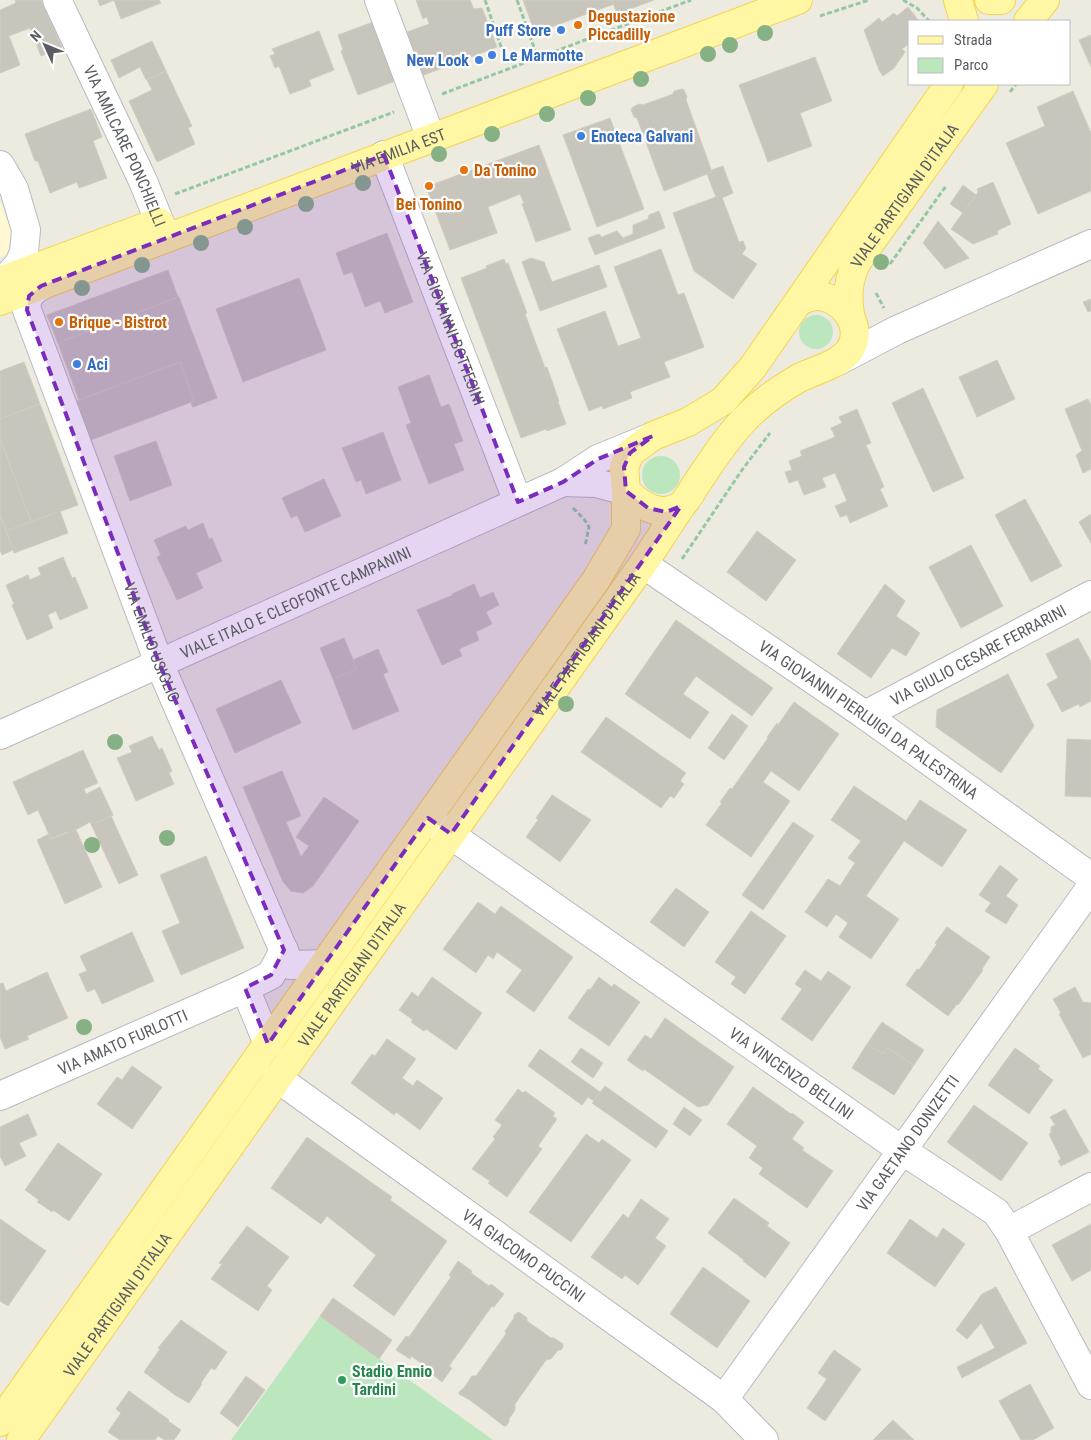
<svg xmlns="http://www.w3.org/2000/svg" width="1091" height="1440" viewBox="0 0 1091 1440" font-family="'Roboto Condensed',sans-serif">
<rect width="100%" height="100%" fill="#edebe0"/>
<polygon fill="#fff8d3" points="0,201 19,250 0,257"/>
<g fill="#bbe6be">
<circle cx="816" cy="332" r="17"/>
<circle cx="661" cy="475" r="19"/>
<polygon points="320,1316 493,1440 231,1440"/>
</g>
<g fill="#c8c5bd" stroke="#d1cdbe">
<polygon points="15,0 41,0 62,47 41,56 30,28 9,36 20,65 0,73 0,10 16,3"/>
<polygon points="98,0 159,0 161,3 121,19 114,0 100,6"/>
<polygon points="416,0 470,0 474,9 482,8 497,47 419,77 403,36 408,35 407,32 429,24 427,17 423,19"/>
<polygon points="523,0 612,0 614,4 535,33"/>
<polygon points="612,0 654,0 617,14"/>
<polygon points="908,7 919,21 910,21 910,43 902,49 905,52 894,68 883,76 879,70 864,30 879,18 882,22 894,13 897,16"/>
<polygon points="373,22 378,36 381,36 398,80 358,95 341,51 343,50 338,35"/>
<polygon points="319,31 334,70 309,80 311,86 290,94 279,66 275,68 270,56 275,54 272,49"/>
<polygon points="1091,35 1091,67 1079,40"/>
<polygon points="152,41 166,71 146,80 140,67 119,78 111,60"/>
<polygon points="815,57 832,101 800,113 812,146 768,162 739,85"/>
<polygon points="166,71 192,126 188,128 195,144 157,162 129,101 152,90 147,80"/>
<polygon points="682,89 684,90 687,97 686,100 712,172 664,191 637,118 634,117 631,110 633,107 639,104 643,105 673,94 674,91"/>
<polygon points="1073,91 1091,133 1091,191 1038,214 1006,143 1045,126 1037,107"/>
<polygon points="91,109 102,137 93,141 107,178 79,188 77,182 50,193 38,161 35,161 25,134"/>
<polygon points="610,118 644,209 597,227 563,135"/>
<polygon points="539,145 571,230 536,242 522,204 524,203 520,194 488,207 497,233 450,250 426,187"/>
<polygon points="723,166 733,193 722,198 721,195 716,197 707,174 712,172 712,170"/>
<polygon points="993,182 1011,224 997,231 998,234 973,244 951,229 976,195 978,192 977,189"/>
<polygon points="963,185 976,195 963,213 950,204"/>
<polygon points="721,195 739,242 743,241 746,248 742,254 757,264 733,299 694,271 673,213"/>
<polygon points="659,211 665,228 595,255 588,238 599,234 602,237 617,231 623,238 633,234 633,225 648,219 649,215"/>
<polygon points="938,221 969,258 945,269 923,243"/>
<polygon points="387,233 413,302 385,313 380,301 365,307 352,272 344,275 336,253"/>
<polygon points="661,249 678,295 684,293 704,347 664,362 670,377 630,392 632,398 603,409 602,406 589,411 557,329 605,311 618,346 641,338 614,267"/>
<polygon points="531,258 544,262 552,282 599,265 607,287 540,311 522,262"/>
<polygon points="504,259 506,264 508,263 527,313 525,314 545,368 547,367 559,401 558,402 566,424 547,431 546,429 521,438 461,278 487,268 486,266"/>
<polygon points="168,270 178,297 58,343 47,315"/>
<polygon points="299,278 326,350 243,382 216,309"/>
<polygon points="179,297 217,398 193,407 191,403 194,401 180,362 79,400 58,343"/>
<polygon points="1091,299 1091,311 1088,312 1083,302"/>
<polygon points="997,360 1015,399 977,417 959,377"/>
<polygon points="24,362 40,404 0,419 0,371"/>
<polygon points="180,362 194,401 91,440 77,401"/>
<polygon points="429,375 441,407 449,404 463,441 454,444 464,470 429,484 406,425 411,423 398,387"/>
<polygon points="923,388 964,478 933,492 892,403"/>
<polygon points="1088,399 1091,405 1091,469 1083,473 1076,455 1082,451 1065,409"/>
<polygon points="40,404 78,505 31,522 0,438 0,419"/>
<polygon points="857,409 871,443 866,445 884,487 880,489 888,506 850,523 847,515 840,517 835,506 847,501 835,473 822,478 826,487 804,495 798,480 789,483 785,472 792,470 789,461 802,456 800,451 835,437 831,428 842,423 839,417"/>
<polygon points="383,432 401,480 366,494 361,480 356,482 342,448"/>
<polygon points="0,438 31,522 6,531 0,515"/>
<polygon points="156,441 172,485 130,501 114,456"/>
<polygon points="324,479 341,516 305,532 297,515 291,518 282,498"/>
<polygon points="1025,499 1062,566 1031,582 995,515"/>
<polygon points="60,511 68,533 14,553 6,531"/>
<polygon points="1091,514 1091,543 1079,522"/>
<polygon points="0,515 13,550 2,555 0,550"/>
<polygon points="203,523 209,539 212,538 222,561 196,573 203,588 177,600 157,557 161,555 154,540 186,526 188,530"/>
<polygon points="757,531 796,560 766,601 727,572"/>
<polygon points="971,545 1003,606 961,628 929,567"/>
<polygon points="63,557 72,578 75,577 88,608 60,620 56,611 48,615 53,628 27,640 12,605 14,604 6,585 28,575 30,580 41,575 38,568"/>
<polygon points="474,584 480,598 493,592 499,605 486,612 492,624 476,632 479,640 459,649 462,656 442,665 417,610 453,595 452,594"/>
<polygon points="885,584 905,601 896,616 920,633 906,656 892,648 871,678 837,654"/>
<polygon points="676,620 773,688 752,716 696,676 683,694 709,712 690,739 625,694"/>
<polygon points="344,638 357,669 333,679 320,648"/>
<polygon points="1078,638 1091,662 1091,701 1080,707 1079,704 1062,712 1047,684 1058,678 1046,654"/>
<polygon points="378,649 388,672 383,674 399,711 353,730 333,679 357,669 353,660"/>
<polygon points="1008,674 1034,726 1001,773 936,727 937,710"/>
<polygon points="281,680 301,723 235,753 216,709"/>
<polygon points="794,702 839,734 799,791 771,771 763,782 790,801 751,857 706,825 722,803 720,802 730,788 732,789 768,738 767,737 777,723 778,725"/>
<polygon points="732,714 748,726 724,760 708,748"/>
<polygon points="606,717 686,773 680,781 684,784 674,798 670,796 661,808 581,752"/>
<polygon points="152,736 159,750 162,748 172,771 169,773 174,784 136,801 117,758 132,752 129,746"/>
<polygon points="1067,739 1091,740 1091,797 1065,796"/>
<polygon points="83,750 98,783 84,789 86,794 100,787 113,815 94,824 92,821 90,822 68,834 67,832 51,839 38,810 28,815 13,782"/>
<polygon points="282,771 301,816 286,822 301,857 309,846 296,837 324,797 359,821 313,886 303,893 291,891 283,882 243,787"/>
<polygon points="854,786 906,821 920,800 967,830 942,867 904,841 866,896 899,919 871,959 839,937 848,923 836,914 827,927 805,912 828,879 840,886 855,863 848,858 861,841 831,820"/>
<polygon points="552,795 591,820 560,862 526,837 538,820 536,818"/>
<polygon points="111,816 138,875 119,884 90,822 92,821 94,824"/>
<polygon points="793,822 814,836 763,910 742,895"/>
<polygon points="76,830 102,887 65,904 37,840 49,834 51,839"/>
<polygon points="206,856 244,948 181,975 162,931 180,923 160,875"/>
<polygon points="1000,865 1018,879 1006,896 1018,905 1006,924 985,911 991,903 979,895"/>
<polygon points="676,888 709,912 684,947 650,922"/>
<polygon points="478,902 495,914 501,906 573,957 534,1012 506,992 522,970 497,952 493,959 488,955 476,973 443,949"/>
<polygon points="751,911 786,936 745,994 731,984 736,977 715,962"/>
<polygon points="947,927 990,957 982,969 983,970 958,1005 957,1004 948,1016 906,985 917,969 919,970 937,944 935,943"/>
<polygon points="132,932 154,981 102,1004 95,989 87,992 79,974 87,971 80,956"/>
<polygon points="805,970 821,981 828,971 851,987 812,1041 781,1019 802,989 795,984"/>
<polygon points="47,972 68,1018 27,1036 29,1039 5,1049 0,1037 0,984 3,983 6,991"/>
<polygon points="432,977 482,1013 456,1050 426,1029 424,1031 411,1022 413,1020 399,1010 412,992 418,997"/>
<polygon points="599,977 612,987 614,984 640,1002 609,1046 568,1018 588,989 590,990"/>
<polygon points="1075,987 1083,1002 1091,1003 1091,1054 1083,1058 1059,1014 1061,1013 1053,999"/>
<polygon points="665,1018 734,1067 708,1105 698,1107 644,1069 643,1071 627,1060 645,1035 651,1039"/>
<polygon points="882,1022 924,1050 914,1065 887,1048 883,1054 867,1044"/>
<polygon points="387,1039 416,1059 402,1078 413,1086 417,1080 443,1098 420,1130 396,1112 394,1115 351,1083 372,1054 375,1056"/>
<polygon points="867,1044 883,1054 887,1048 914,1065 894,1095 852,1068"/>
<polygon points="581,1048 603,1063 593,1078 571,1062"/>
<polygon points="1015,1048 1040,1066 1038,1069 1053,1080 1029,1114 988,1085"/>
<polygon points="540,1049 600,1092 594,1101 588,1097 582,1105 528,1066"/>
<polygon points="132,1066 162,1087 132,1129 97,1104 117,1077 122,1080"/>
<polygon points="605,1086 668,1131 656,1148 592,1103"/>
<polygon points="753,1087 791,1114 792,1113 804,1122 792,1139 804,1148 802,1150 833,1171 807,1208 759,1174 763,1168 749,1158 757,1146 727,1124"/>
<polygon points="518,1089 523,1093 525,1091 555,1113 553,1116 557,1119 538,1146 542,1149 507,1197 488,1183 490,1181 472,1169 495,1139 493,1137 502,1125 495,1120"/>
<polygon points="974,1105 1028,1143 1001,1181 947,1142"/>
<polygon points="684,1107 702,1120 690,1136 673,1124"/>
<polygon points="1065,1109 1089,1152 1061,1166 1058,1161 1061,1159 1049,1134 1051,1133 1051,1127 1055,1125 1050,1117"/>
<polygon points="28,1114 37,1135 19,1143 26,1156 5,1166 0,1156 0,1127"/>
<polygon points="586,1134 599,1143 602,1139 631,1160 571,1242 529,1212"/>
<polygon points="307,1137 392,1197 390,1200 447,1241 394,1316 353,1286 376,1255 327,1216 321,1224 271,1188"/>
<polygon points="58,1143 102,1174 69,1221 53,1210 52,1212 42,1205 37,1202 39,1200 25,1190"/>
<polygon points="734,1198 769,1223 767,1226 790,1243 765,1278 743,1261 744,1260 708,1233"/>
<polygon points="641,1199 669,1219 655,1238 666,1246 638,1285 625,1275 622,1279 591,1257 623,1214 628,1218"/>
<polygon points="0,1219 46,1251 8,1306 0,1301"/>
<polygon points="910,1219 937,1238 943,1228 965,1244 935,1287 887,1253"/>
<polygon points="1091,1224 1091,1270 1072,1281 1052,1245"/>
<polygon points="247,1226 289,1257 267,1286 272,1290 258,1311 211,1279 222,1264 219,1263"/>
<polygon points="458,1261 472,1271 471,1273 489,1286 491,1284 504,1294 494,1307 492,1306 449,1366 452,1368 442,1382 429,1372 431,1370 411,1356 410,1359 396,1350 406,1336 409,1337 451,1277 449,1275"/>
<polygon points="703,1267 750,1301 717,1348 670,1314"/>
<polygon points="996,1287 1027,1343 962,1378 957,1367 995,1348 981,1323 967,1339 956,1330 982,1294"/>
<polygon points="333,1298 392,1340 379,1359 320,1316"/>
<polygon points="519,1312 527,1318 527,1321 551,1338 554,1338 563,1344 563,1347 561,1350 558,1350 551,1359 546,1360 515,1404 515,1410 509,1419 509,1422 506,1426 504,1426 470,1400 459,1394 459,1392 464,1388 472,1376 476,1376 506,1334 505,1331 514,1318 514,1315"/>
<polygon points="181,1320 227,1352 215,1370 211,1368 201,1383 202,1384 189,1403 175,1395 144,1372 160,1349 158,1348"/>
<polygon points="834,1350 861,1369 825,1421 807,1408 827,1379 818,1373"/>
<polygon points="246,1376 265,1390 238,1427 220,1413"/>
<polygon points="1030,1384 1054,1428 1033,1440 1021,1440 999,1401"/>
<polygon points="129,1391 169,1420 168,1421 181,1430 174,1440 165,1440 158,1436 155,1440 120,1440 108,1432 121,1413 116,1409"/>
<polygon points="893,1420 914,1440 873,1440"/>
</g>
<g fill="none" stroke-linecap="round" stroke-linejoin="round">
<g stroke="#b8bac0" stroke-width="30">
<g id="minor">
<path id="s1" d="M57,0L143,181L166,238"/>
<polyline points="379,0 431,138"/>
<path id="s2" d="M384,155L518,502"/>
<polyline points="0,165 14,189 26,230 24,252 19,264 9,275 0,281"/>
<path id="s3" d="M41,286C31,292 25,298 27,310L159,663L290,965L324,964"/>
<polyline points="838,361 897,330 1091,244"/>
<polyline points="626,491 596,483 563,482 598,459 649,438"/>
<path id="s4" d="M643,564L865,715L1091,877"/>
<path id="s5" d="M865,715L1091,595"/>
<path id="s6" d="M0,735L563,482"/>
<path id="s7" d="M431,821L903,1151L996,1212L1009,1231L1091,1385"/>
<polyline points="245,988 271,975 284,950"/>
<path id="s8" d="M277,1078L724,1399L764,1440"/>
<path id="s9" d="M0,1096L245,988L268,1044"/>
<polyline points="1009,1231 1091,1187"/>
<path id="s10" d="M724,1399L1091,887"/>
</g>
</g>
<g stroke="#f6d350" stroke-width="30">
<g id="major">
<polyline points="958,0 964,21"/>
<polyline points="989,0 1001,0"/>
<polyline points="1028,21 1045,0"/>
<polyline points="0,281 159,222"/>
<path id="s11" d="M0,301L798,0"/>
<path d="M800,301C804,299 809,297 814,296C840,294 864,324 851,348C842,364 815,370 799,378C780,389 760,403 745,419C726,438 712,461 697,483C692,490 686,503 679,507C659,518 640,505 626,491L624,467L630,453L653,436L688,422L723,401L753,367L949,84"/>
<path id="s12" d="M850,315C847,295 848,278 858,260L984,84"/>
<polyline points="0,1422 596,580 626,529 626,491"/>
<path id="s13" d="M21,1440L643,564L681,506"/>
</g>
</g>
<g stroke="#94c7a6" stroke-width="3" stroke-dasharray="5 2.5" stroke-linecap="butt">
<polyline points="485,0 507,64"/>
<polyline points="517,0 536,53"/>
<polyline points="903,0 917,8 929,21"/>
<polyline points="820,16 869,0"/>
<polyline points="1010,92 1016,84"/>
<polyline points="442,94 691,0"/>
<polyline points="175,194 394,112"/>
<polyline points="890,264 946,186"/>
<polyline points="876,293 884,308"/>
<polyline points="573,508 584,519 589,527 585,546"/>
<polyline points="682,559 742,470 770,433"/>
</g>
<use href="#minor" stroke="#fff" stroke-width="28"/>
<use href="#major" stroke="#fff7a3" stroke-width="28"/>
</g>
<g fill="#85b185">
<circle cx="765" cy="33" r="8"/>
<circle cx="730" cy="45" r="8"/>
<circle cx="708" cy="54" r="8"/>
<circle cx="641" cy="79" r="8"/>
<circle cx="588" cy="98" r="8"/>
<circle cx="547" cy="114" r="8"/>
<circle cx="492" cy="134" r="8"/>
<circle cx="439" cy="154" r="8"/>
<circle cx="363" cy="183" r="8"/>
<circle cx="306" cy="204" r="8"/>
<circle cx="245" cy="227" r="8"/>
<circle cx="201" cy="243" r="8"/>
<circle cx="881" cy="262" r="8"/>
<circle cx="142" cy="265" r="8"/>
<circle cx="82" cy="288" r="8"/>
<circle cx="566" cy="704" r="8"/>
<circle cx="115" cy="742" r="8"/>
<circle cx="167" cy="838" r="8"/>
<circle cx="92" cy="845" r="8"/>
<circle cx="84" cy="1027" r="8"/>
</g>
<path fill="#7b2cbf" fill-opacity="0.2" stroke="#7b2cbf" stroke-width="4" stroke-dasharray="10 6" stroke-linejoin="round" d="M384,155L518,502L563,482L598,459L653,436L630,453L624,467L626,491L648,508L666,512L681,506L451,834L428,818L268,1044L245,988L271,975L284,950L159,663L27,310L29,296L41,286Z"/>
<g fill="#e8710a" stroke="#fff" stroke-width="2">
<circle cx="578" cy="25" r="5"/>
<circle cx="464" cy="170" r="5"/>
<circle cx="429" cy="186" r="5"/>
<circle cx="59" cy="322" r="5"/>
</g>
<g fill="#3f7fe0" stroke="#fff" stroke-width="2">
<circle cx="561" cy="30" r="5"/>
<circle cx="492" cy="55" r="5"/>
<circle cx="479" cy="60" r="5"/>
<circle cx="581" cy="136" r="5"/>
<circle cx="77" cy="364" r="5"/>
</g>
<circle fill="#2e9e5b" stroke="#fff" stroke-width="2" cx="342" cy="1380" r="5"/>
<g text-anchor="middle" stroke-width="4.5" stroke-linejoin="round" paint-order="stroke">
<g font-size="16" font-weight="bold" fill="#c56008" stroke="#fff" text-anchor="start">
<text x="588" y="22">Degustazione<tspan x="588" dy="18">Piccadilly</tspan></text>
<text x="474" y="176">Da Tonino</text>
<text x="429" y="210" text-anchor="middle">Bei Tonino</text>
<text x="69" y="328">Brique - Bistrot</text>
</g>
<g font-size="16" font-weight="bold" fill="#366cbe" stroke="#fff" text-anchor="start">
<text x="551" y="36" text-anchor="end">Puff Store</text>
<text x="502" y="61">Le Marmotte</text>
<text x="469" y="66" text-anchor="end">New Look</text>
<text x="591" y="142">Enoteca Galvani</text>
<text x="87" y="370">Aci</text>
</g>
<g font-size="16" fill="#595c62" stroke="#fff">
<text dy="6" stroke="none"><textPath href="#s1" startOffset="161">VIA AMILCARE PONCHIELLI</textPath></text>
<text dy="6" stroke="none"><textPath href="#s11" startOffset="426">VIA EMILIA EST</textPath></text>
<text dy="6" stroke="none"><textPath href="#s12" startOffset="136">VIALE PARTIGIANI D'ITALIA</textPath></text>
<text dy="6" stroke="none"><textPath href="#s2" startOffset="186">VIA GIOVANNI BOTTESINI</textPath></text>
<text dy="6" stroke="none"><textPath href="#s6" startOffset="324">VIALE ITALO E CLEOFONTE CAMPANINI</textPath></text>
<text dy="6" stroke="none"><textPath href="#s3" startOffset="385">VIA EMILIO USIGLIO</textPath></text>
<text dy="6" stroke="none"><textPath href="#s13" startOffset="976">VIALE PARTIGIANI D'ITALIA</textPath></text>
<text dy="6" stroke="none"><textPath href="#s5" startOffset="128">VIA GIULIO CESARE FERRARINI</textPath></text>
<text dy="6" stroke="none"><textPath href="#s4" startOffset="274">VIA GIOVANNI PIERLUIGI DA PALESTRINA</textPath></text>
<text dy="6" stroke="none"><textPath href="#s13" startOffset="571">VIALE PARTIGIANI D'ITALIA</textPath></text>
<text dy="6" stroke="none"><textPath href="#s9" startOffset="134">VIA AMATO FURLOTTI</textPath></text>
<text dy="6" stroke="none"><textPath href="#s7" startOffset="440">VIA VINCENZO BELLINI</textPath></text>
<text dy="6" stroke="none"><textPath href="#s10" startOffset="315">VIA GAETANO DONIZETTI</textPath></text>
<text dy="6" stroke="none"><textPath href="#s8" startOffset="304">VIA GIACOMO PUCCINI</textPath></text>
<text dy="6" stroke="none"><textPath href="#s13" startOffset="166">VIALE PARTIGIANI D'ITALIA</textPath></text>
</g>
<g font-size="16" font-weight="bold" fill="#27864d" stroke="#fff" text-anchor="start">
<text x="352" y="1377">Stadio Ennio<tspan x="352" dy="18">Tardini</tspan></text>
</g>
</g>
<rect x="908" y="20" width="162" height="65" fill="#ffffff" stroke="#bdbec0"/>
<rect x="918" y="36" width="25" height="8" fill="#fff7a3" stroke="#bdbec0"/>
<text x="954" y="45" font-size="15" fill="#595c62">Strada</text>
<rect x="918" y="58" width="25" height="15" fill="#bbe6be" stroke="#bdbec0"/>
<text x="954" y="70" font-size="15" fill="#595c62">Parco</text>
<g transform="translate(45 45) rotate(314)" stroke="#ffffff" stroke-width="4" paint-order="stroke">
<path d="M0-4L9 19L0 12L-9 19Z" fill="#595c62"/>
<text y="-8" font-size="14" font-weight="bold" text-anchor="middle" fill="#595c62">N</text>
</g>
</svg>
